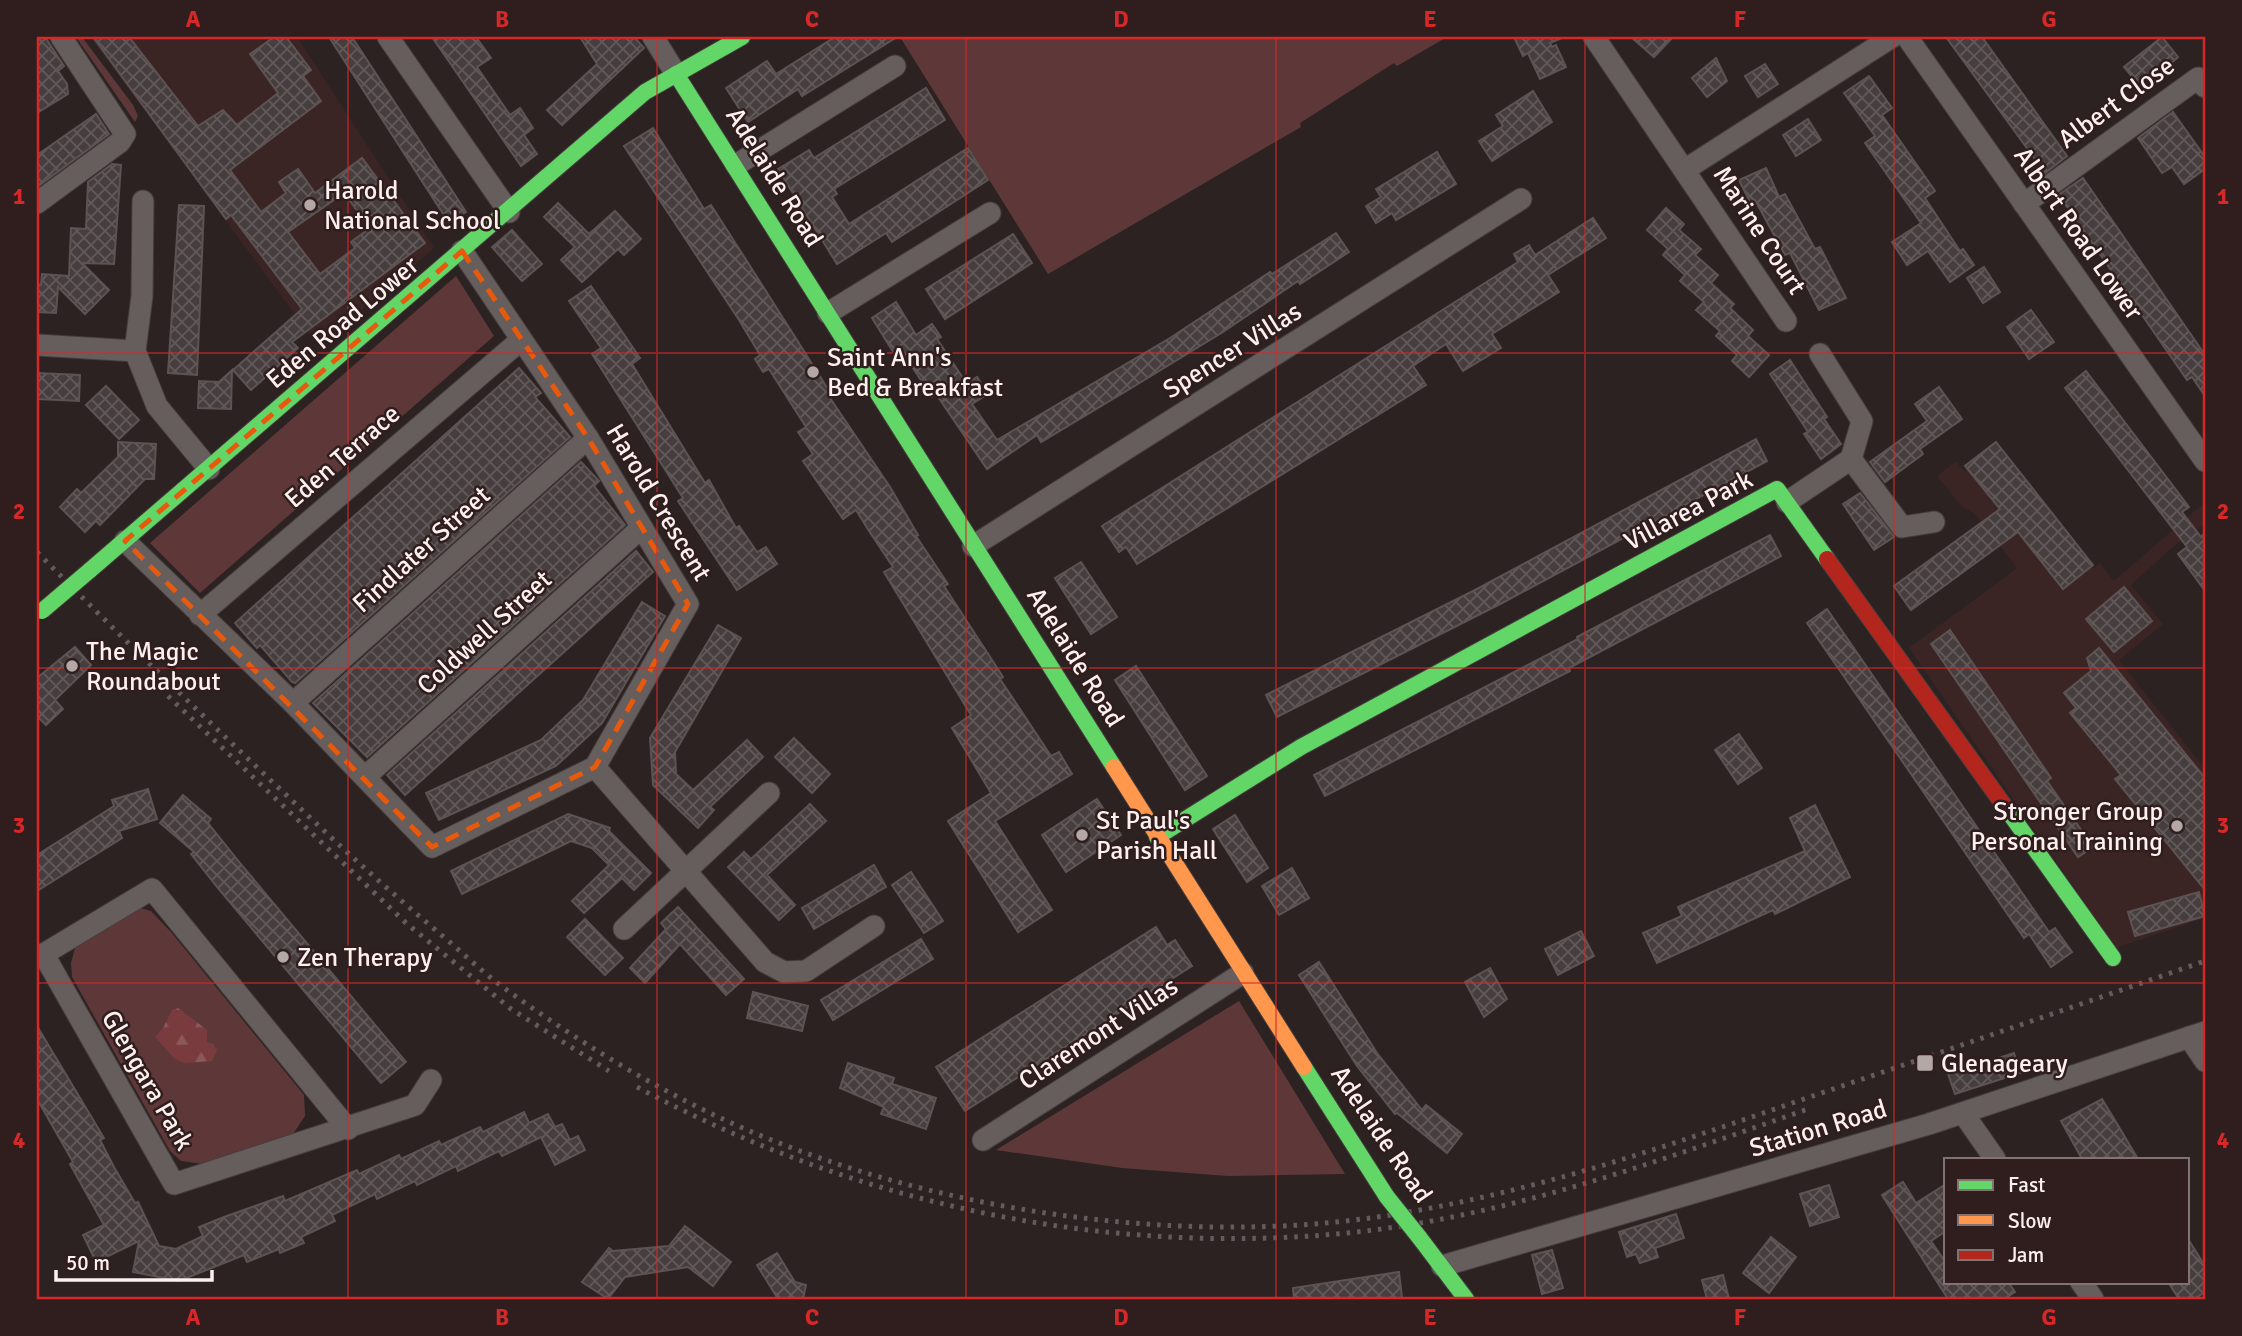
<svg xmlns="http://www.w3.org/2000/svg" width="2242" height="1336" viewBox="0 0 2242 1336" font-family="Signika,sans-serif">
<defs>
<pattern id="forest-firs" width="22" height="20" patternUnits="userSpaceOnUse" patternTransform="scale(1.75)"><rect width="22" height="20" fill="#793b3e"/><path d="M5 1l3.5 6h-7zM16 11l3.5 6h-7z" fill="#8d585a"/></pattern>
<pattern id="building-cross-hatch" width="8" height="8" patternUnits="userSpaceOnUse" patternTransform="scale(1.75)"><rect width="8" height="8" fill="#463e3e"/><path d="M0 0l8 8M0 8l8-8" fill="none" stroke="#625a5a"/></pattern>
</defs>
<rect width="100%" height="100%" fill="#2c2222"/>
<g fill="#3b2424">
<polygon points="90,37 297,37 434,248 319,347"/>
<polygon points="1997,445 2092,568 2100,563 2114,581 2205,502 2205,524 2174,546 2131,585 2163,624 2119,660 2205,769 2205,918 2116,948 1909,648 2017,568 1975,514 1961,506 1937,476 1956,461 1965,472"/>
</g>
<g fill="#5e3838">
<polygon points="76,37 82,37 133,105 138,116 135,122"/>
<polygon points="900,37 1447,37 1397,66 1394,63 1300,123 1301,127 1048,274"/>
<polygon points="456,276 494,336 200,593 150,543"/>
<polygon points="140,908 151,911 171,932 304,1095 305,1116 293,1134 203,1164 181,1161 170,1151 72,977 71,963 75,948"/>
<polygon points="1239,1001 1345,1174 1228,1176 1122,1168 996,1150"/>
</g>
<polygon fill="url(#forest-firs)" points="178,1008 207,1030 207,1042 213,1044 217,1050 212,1061 184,1063 174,1058 155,1037 163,1028 172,1010"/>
<g fill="url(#building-cross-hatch)" stroke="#5c5352" stroke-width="2" fill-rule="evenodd">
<polygon points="37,37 45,37 64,66 58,71 67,84 68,94 37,113"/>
<path d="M93,37H129L198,126L223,110L237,125L278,93L250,54L274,37H286L311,70L303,76L321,101L230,170L261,212L286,193L279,182L298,169L315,193L362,158L425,243L292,342L298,348L251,390L233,370L302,309L231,215L226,219ZM344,193L370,228L351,242L355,248L320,274L288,232Z"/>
<polygon points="329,37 352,37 466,212 449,223"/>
<polygon points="432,37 476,37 491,58 477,67 510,115 520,108 533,128 524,135 537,154 521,166"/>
<polygon points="580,37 634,37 644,48 562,125 547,110 597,64"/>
<polygon points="835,37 897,37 802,96 798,89 748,122 726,88 767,61 776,74"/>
<polygon points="1514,37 1564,37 1550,43 1552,47 1556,45 1566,67 1540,79 1528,53 1523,56"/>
<polygon points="1631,37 1673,37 1654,57"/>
<polygon points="1946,37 1982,37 2067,156 2045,173"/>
<polygon points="2162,37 2178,57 2156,76 2153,72 2138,84 2124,67"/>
<polygon points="1716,58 1727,81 1707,97 1692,78"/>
<polygon points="1765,64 1778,84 1758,97 1745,76"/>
<polygon points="1869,76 1892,108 1882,115 1935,191 1925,198 1960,251 1963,249 1974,265 1950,282 1928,251 1907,265 1892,242 1921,223 1865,143 1875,136 1844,93"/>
<polygon points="926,88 945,120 834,189 837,194 832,197 849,224 968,148 988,180 892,242 886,233 837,264 778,169 809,150 814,158"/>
<polygon points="1533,91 1552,122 1492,161 1479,141 1503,126 1496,115"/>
<polygon points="2173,112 2205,157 2205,169 2184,184 2172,167 2162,173 2138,138"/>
<polygon points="96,114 109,134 37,187 37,155"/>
<polygon points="1808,119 1821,140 1796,156 1783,135"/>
<polygon points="653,128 704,209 711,205 750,266 831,394 828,395 890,487 918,535 916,536 948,584 944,586 1003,677 1000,679 1051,756 1059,752 1072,774 995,821 1052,910 1018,932 948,821 991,793 952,728 971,715 884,572 893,567 869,531 856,510 843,519 803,461 813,454 798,432 806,427 769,369 763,372 755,359 760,355 739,320 624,146"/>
<polygon points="1437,152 1456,184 1396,220 1392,213 1376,223 1366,206 1381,197 1376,189"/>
<polygon points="112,164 121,165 114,264 82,263 109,290 85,314 58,287 56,313 37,312 37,284 41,285 42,274 69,276 71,228 86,229 88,182"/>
<polygon points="1766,168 1779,197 1785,194 1815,249 1820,247 1846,298 1819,310 1790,253 1785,255 1755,200 1750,202 1739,180"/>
<polygon points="2083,178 2205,355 2205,396 2192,377 2187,380 2061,198 2060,194"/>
<polygon points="558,203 589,234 615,211 641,239 624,255 618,249 582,282 561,260 575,247 544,217"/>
<polygon points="179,205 204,206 197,375 168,373"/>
<polygon points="1666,208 1684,224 1679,230 1701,249 1695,255 1718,275 1711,283 1734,304 1730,308 1753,330 1748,336 1769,355 1749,377 1732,361 1737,355 1716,336 1720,331 1696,310 1704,302 1680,281 1685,275 1663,255 1668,249 1647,230"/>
<polygon points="1593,218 1606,238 1548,275 1559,292 1492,334 1501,348 1463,371 1446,344 1413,366 1426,385 1386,410 1137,564 1126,547 1119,552 1102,526 1518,262 1514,254 1529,245 1535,255"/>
<polygon points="512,230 542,264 522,281 492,247"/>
<polygon points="1336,233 1349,252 1300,284 1298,281 1223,332 1128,390 1041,442 1037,435 987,469 936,394 932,397 907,359 900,363 872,318 896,302 916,335 932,324 941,337 937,339 967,384 977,377 988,394 972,404 997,440 1170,338 1270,272 1272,274"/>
<polygon points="1013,234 1032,263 945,319 926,289"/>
<polygon points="1984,267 2000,292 1983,303 1967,278"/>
<polygon points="591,286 640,358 632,364 705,483 709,480 736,528 739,526 757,552 766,547 777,564 737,590 678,501 683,498 592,354 601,348 569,301"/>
<polygon points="2031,310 2054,342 2029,359 2007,327"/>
<polygon points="1790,360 1827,417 1824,419 1841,444 1821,459 1804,434 1808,432 1770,374"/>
<polygon points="519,368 541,393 535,397 570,437 295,683 292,682 260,645 257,648 235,623"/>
<polygon points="232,370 231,409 198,408 199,381 219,382"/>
<polygon points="2086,371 2189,507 2182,512 2201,537 2205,533 2205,591 2178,554 2187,547 2065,388"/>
<polygon points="37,373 80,375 79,401 37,399"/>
<polygon points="106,386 139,420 119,439 86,405"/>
<polygon points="1939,387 1962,419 1920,449 1923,454 1885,482 1870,462 1927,421 1915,404"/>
<polygon points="1756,439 1767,461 1504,602 1277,717 1266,695 1475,590"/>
<polygon points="118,442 156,444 154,479 145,479 100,525 96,521 85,532 60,507 77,489 81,493 118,457"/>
<polygon points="1996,442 2093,565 2063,589 2018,532 1911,610 1894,586 2000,509 1965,466"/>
<polygon points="581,462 599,481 594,486 625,525 367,757 313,703"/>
<polygon points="1860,493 1894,537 1874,550 1843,504"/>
<polygon points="1770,535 1781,556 1569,668 1570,671 1325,796 1314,775 1578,639 1577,637"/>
<polygon points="636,551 653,572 405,795 387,775"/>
<polygon points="1081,562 1117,617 1091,634 1055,578"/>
<polygon points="2124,587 2152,621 2114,652 2086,619"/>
<polygon points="642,602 665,616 602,723 556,766 439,820 426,793 541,740 583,700"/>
<polygon points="1827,609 2049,932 2055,928 2072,952 2051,967 2029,934 2024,938 1807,623"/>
<polygon points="718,625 741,638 675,752 676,774 693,790 747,740 763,757 710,807 714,810 698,828 653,785 650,738"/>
<polygon points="1950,630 2051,778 2047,781 2093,847 2078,857 1931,644"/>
<polygon points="75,647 91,665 55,700 63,709 46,725 37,716 37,678"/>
<polygon points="2099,648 2205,778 2205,890 2115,779 2121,775 2070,713 2076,708 2064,693 2091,671 2087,658"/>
<polygon points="1136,666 1207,776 1185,790 1115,680"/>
<polygon points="1739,734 1762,768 1738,784 1715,750"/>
<polygon points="794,738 830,774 812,793 775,757"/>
<polygon points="148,789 157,819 119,831 122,838 37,891 37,855 114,806 112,800"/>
<polygon points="183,795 211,819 208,823 240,863 406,1062 381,1083 218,888 191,854 194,852 160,823"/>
<polygon points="1097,799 1121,835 1066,872 1042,835"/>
<polygon points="810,804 826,821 767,875 795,905 779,920 728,867 744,852 751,859"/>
<polygon points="1815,805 1850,877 1775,914 1773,910 1657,963 1643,933 1682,916 1678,907 1805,851 1790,818"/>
<polygon points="568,814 610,828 609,831 651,873 634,890 622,878 584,913 572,901 609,865 592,848 571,841 462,894 451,871"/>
<polygon points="1235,815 1268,868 1247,882 1213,829"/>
<polygon points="874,865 886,887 814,929 802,908"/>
<polygon points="1292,868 1309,898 1279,915 1262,886"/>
<polygon points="911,872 943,921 924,933 892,885"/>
<polygon points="2199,892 2205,916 2135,936 2128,912"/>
<polygon points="678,907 744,979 726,995 680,944 645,983 630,968 666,929 661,923"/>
<polygon points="585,919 623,958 605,975 567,937"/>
<polygon points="1156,927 1167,945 1175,940 1192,966 965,1111 936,1067"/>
<polygon points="1581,931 1594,956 1558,975 1545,949"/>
<polygon points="921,939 933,959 833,1020 821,1000"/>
<polygon points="1319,962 1377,1053 1422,1110 1426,1105 1462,1134 1447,1153 1397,1113 1395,1114 1357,1066 1299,975"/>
<polygon points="1490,968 1507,999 1484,1017 1465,982"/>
<polygon points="753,992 808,1006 802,1031 747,1018"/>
<polygon points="37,1026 104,1138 100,1140 114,1167 135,1203 138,1202 159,1246 176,1249 203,1236 199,1227 224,1217 283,1196 285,1201 357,1170 359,1174 399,1155 401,1159 439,1141 441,1145 480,1127 483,1132 524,1112 529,1123 548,1114 555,1127 562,1124 570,1140 578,1136 585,1150 555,1165 541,1137 502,1156 499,1151 458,1171 456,1166 417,1185 415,1181 377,1199 375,1194 332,1215 335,1221 301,1237 304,1243 280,1253 279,1249 247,1262 244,1255 179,1281 133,1272 139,1241 96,1262 83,1235 104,1225 70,1164 73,1162 37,1099"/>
<polygon points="2014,1053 2020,1073 1955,1094 1948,1074"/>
<polygon points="848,1063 894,1078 892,1084 936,1098 926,1129 881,1114 884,1107 840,1088"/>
<polygon points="2102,1099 2116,1122 2138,1159 2082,1159 2061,1121"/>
<polygon points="1903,1182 1916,1203 1946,1184 1946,1231 1931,1241 1946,1263 1946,1282 2008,1282 2015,1292 2004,1299 1948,1299 1882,1195"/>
<polygon points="1829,1185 1839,1217 1810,1226 1800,1194"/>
<polygon points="1676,1214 1684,1238 1655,1248 1658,1257 1640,1263 1636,1254 1627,1257 1619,1232"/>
<polygon points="685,1226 731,1262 713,1286 688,1267 625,1277 608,1299 582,1282 609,1248 613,1251 669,1246"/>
<polygon points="1771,1237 1796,1257 1769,1293 1743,1273"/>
<polygon points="2188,1239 2205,1266 2205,1292 2194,1299 2179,1299 2168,1282 2188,1282"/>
<polygon points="1552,1250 1563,1288 1542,1294 1532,1255"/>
<polygon points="777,1253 795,1282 806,1285 803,1299 778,1299 757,1265"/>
<polygon points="1399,1272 1402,1298 1294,1299 1293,1288"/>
<polygon points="1723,1275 1729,1299 1707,1299 1702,1280"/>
</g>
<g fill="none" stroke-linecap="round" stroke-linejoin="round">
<g stroke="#463d3d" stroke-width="23">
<g id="street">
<polyline points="388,37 509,212"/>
<polyline points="653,37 676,74"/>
<polyline points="1594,37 1786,321"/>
<polyline points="1907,37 2205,461"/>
<polyline points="736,165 895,66"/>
<polyline points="1686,169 1892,37"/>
<polyline points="143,201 142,296 135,351 157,406 209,469"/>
<polyline points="37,203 120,142 125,134 61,37"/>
<polyline points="2024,204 2198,78 2205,87"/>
<polyline points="828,313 990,213"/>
<polyline points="37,345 135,351"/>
<polyline points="1851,459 1902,527 1934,522"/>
<polyline points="1787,502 1851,459 1862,421 1820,354"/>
<polyline points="125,541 293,703 432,847 595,767 688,604 588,438 462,251"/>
<polyline points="973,546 1521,199"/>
<polyline points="200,615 521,340"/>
<polyline points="293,703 588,438"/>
<polyline points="595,767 765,962 784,972 806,971 874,926"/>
<polyline points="365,777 640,529"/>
<polyline points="624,929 769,793"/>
<polyline points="44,955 174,1184 415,1105 431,1080"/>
<polyline points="37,958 152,889 348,1129"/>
<polyline points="2189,1037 2205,1061"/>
<polyline points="1963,1113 1995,1159"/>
<polyline points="983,1140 1243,973"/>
<polyline points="1442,1266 1929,1124 2205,1032"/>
<polyline points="2081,1282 2093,1299"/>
</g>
</g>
<g stroke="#463d3d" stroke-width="18">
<g id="fast">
<polyline points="676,74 1114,767"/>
<polyline points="89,571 645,92 742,37"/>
<polyline points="2008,811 2113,958"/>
<polyline points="1157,837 1301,747 1777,489 1827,559"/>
<polyline points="1304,1067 1387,1197"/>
<polyline points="1419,1237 1466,1299"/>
</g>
</g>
<g stroke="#463d3d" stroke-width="18">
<polyline id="slow" points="1114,767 1304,1067"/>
</g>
<g stroke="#463d3d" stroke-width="18">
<polyline id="jam" points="1827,559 2008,811"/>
</g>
<use href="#street" stroke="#665e5d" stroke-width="21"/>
<use href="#fast" stroke="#63d668" stroke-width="16"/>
<use href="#slow" stroke="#ff974d" stroke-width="16"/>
<use href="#jam" stroke="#b3261e" stroke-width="16"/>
<g stroke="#645c5c" stroke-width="5" stroke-dasharray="3.5 7" stroke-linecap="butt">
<path d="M37,552C123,639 211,724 300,808C347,853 395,896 445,938C467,957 488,977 511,993C574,1038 639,1079 710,1113C903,1206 1164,1248 1377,1217C1523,1196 1662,1148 1801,1100C1936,1054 2070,1008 2205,961"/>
<polyline points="168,696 406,923 511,1009 609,1071"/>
<path d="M637,1087C861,1207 1120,1261 1374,1230C1523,1211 1667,1158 1808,1109"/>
</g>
<g stroke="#463d3d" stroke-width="18" stroke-linecap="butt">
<g id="fast-bridge">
<polyline points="42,611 89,571"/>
<polyline points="1387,1197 1419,1237"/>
</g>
</g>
<use href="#fast-bridge" stroke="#63d668" stroke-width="16"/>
</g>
<path fill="none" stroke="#e8590c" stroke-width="5" stroke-dasharray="14 9" stroke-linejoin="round" d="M462,251L588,438L688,604L595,767L432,847L125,541Z"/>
<path fill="none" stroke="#d62828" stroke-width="2" stroke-opacity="0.55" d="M348,37V1299M657,37V1299M966,37V1299M1276,37V1299M1585,37V1299M1894,37V1299M37,353H2205M37,668H2205M37,983H2205"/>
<g fill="#b4a8a7" stroke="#301e1e" stroke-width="2.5">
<circle cx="310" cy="205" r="7"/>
<circle cx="813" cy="372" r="7"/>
<circle cx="72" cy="666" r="7"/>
<circle cx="2177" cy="826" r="7"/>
<circle cx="1082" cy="835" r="7"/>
<circle cx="283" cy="957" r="7"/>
<rect x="1916" y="1054" width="18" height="18" rx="3.5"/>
</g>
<g text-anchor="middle" stroke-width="5" stroke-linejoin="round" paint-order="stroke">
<g font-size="26" fill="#fdf0ef" stroke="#301e1e">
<text transform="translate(2116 102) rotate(-36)" y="9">Albert Close</text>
<text transform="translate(775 177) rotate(58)" y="9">Adelaide Road</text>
<text transform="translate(1760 230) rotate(57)" y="9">Marine Court</text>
<text transform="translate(2079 233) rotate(55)" y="9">Albert Road Lower</text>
<text transform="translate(342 322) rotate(-40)" y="9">Eden Road Lower</text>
<text transform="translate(1232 350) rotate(-32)" y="9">Spencer Villas</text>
<text transform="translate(342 456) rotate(-41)" y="9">Eden Terrace</text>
<text transform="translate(659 502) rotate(59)" y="9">Harold Crescent</text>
<text transform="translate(1688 510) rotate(-28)" y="9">Villarea Park</text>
<text transform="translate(421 549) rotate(-42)" y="9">Findlater Street</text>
<text transform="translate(484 632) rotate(-42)" y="9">Coldwell Street</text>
<text transform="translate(1076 657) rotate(58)" y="9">Adelaide Road</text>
<text transform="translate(1098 1033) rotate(-33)" y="9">Claremont Villas</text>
<text transform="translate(148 1080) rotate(60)" y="9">Glengara Park</text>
<text transform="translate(1818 1128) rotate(-17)" y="9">Station Road</text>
<text transform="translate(1382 1134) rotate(56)" y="9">Adelaide Road</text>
</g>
<g font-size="26" fill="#fdf0ef" stroke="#301e1e" text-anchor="start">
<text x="324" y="199">Harold<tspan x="324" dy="30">National School</tspan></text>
<text x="827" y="366">Saint Ann's<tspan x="827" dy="30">Bed &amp; Breakfast</tspan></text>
<text x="86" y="660">The Magic<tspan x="86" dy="30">Roundabout</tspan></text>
<text x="2163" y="820" text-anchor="end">Stronger Group<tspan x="2163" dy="30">Personal Training</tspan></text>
<text x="1096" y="829">St Paul's<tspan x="1096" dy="30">Parish Hall</tspan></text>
<text x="297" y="966">Zen Therapy</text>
<text x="1941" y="1072">Glenageary</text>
</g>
</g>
<rect width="2242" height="1336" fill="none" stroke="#301e1e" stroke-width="77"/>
<rect x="1944" y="1158" width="245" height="126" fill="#301e1e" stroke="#827272" stroke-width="2"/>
<rect x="1958" y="1180" width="35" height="10" fill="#63d668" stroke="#827272" stroke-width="2"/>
<text x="2008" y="1192" font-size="21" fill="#fdf0ef">Fast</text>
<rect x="1958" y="1215" width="35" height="10" fill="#ff974d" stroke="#827272" stroke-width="2"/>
<text x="2008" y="1228" font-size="21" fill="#fdf0ef">Slow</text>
<rect x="1958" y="1250" width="35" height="10" fill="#b3261e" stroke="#827272" stroke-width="2"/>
<text x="2008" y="1262" font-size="21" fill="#fdf0ef">Jam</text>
<path d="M56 1270v10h156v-10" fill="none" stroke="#fdf0ef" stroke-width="3.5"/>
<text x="66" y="1270" font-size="21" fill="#fdf0ef" stroke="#301e1e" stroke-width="5" paint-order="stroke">50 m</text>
<rect x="38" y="38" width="2166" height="1260" fill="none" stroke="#d62828" stroke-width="2.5"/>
<g font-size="23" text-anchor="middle" font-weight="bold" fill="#d62828">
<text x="193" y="27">A</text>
<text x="502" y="27">B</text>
<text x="812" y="27">C</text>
<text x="1121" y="27">D</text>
<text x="1430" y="27">E</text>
<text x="1740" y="27">F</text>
<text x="2049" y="27">G</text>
<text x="19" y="204">1</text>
<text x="2223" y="204">1</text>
<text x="19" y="519">2</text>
<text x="2223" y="519">2</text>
<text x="19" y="833">3</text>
<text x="2223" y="833">3</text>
<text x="19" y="1148">4</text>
<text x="2223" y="1148">4</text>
<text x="193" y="1325">A</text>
<text x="502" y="1325">B</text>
<text x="812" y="1325">C</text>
<text x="1121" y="1325">D</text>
<text x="1430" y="1325">E</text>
<text x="1740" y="1325">F</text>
<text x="2049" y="1325">G</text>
</g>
</svg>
